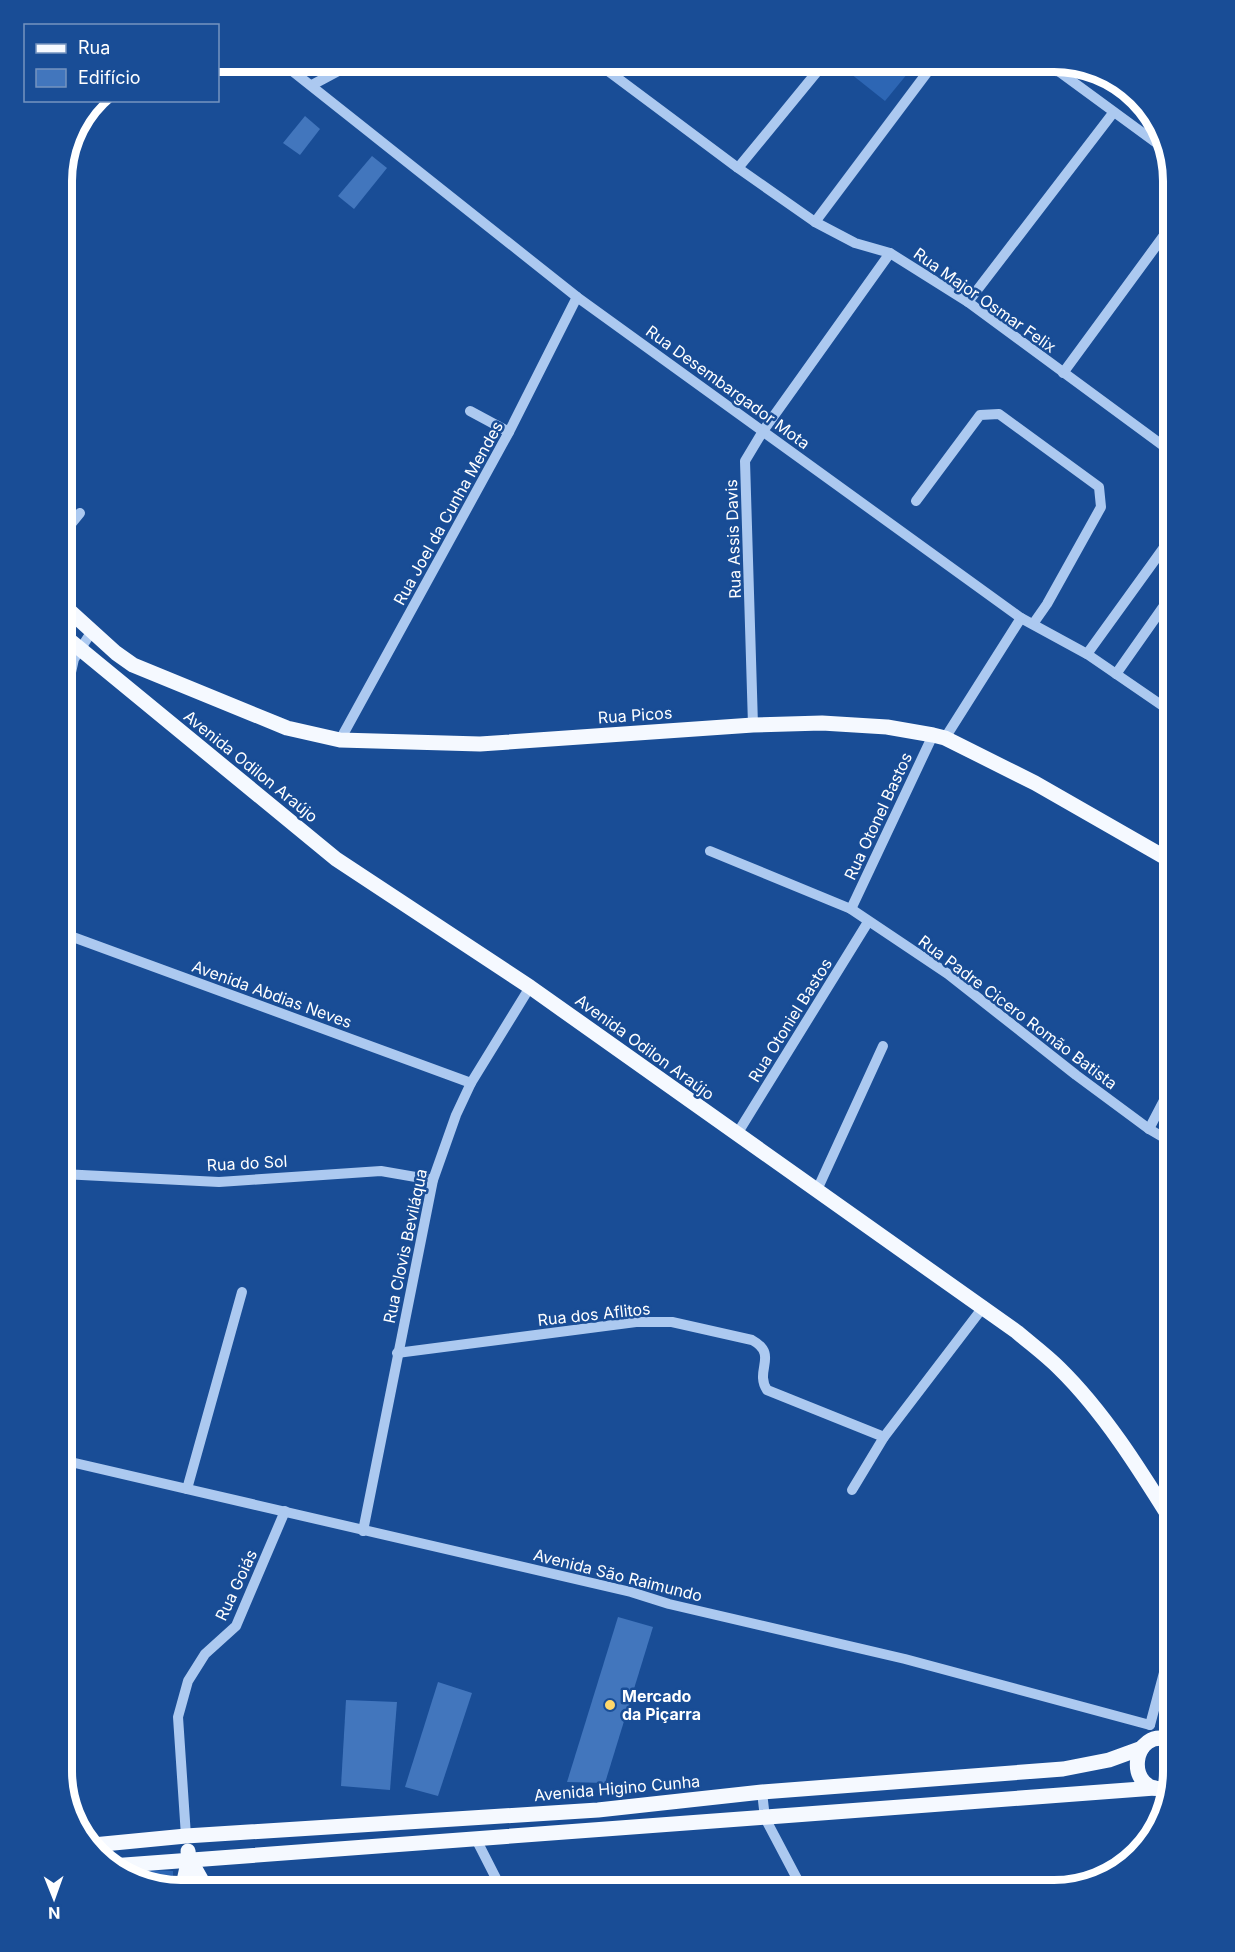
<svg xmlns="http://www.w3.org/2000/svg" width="1235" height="1952" viewBox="0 0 1235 1952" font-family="Inter,sans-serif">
<rect width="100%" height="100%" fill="#194d96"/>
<g fill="#2d66b4">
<polygon points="845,62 917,62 885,101 841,66"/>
<polygon points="147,1870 173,1871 173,1883 170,1889 125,1874"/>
</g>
<g fill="#4276bd">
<polygon points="305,116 320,129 300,155 283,143"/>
<polygon points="372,156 387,168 354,209 338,196"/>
<polygon points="618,1617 653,1627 605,1783 567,1782"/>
<polygon points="438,1682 472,1693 438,1796 405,1787"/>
<polygon points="346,1700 397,1702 390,1790 341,1786"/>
</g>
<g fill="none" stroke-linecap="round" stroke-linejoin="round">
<g stroke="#acc9f0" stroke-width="10">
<polyline points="281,62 577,297 1021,618 1087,654 1173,713"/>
<polyline points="596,62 738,168 815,222 855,243 890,253 968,302 1173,453"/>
<polyline points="1046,62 1166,150"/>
<polyline points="312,85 355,62"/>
<polyline points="738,168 825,62"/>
<polyline points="815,222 935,62"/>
<polyline points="968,302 1113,113"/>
<polyline points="1063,373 1173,223"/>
<polyline points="470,411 509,432"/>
<polyline points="916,501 980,415 999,414 1099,487 1101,507 1047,604 1033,624"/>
<polyline points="62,535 80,513"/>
<polyline points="1087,654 1173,535"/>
<polyline points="1116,674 1173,593"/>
<polyline points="62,713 74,659 92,631"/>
<polyline points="753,725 745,461 763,431 890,253"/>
<polyline points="945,738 1021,618"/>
<polyline points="340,740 509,432 577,297"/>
<polyline points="710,851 851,909 948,974 1076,1075 1149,1129 1173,1143"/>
<polyline points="851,909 933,735"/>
<polyline points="62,933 471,1083"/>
<polyline points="1149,1129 1173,1083"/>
<polyline points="737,1134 868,922"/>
<polyline points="62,1174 219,1182 381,1171 433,1180"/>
<polyline points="817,1190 883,1046"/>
<path d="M397,1353L636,1322H672L752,1340C779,1355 754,1370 767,1390L884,1437"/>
<polyline points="62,1460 631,1592 669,1604 905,1659 1150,1725"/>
<polyline points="187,1489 242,1292"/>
<polyline points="852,1490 884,1437 984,1306"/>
<polyline points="363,1531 433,1180 456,1115 471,1083 530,987"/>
<polyline points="1150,1725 1173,1639"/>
<polyline points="762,1792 765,1818 803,1890"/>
<polyline points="186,1836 178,1717 188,1681 205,1654 236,1626 285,1511"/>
<polyline points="476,1839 502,1890"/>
</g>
<g stroke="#f5f9ff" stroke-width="15">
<polyline points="62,604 116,653 133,665 287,728 340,740 480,744 753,725 822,723 887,727 933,735 945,738 1035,783 1173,862"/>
<path d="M62,634L336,859L530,987L1017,1332C1031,1344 1046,1355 1059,1368C1104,1412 1140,1470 1173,1523"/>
<path d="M1168,1788C1123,1797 1130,1723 1173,1741"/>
<polyline points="93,1845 186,1836 598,1810 762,1792 1063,1769 1109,1760 1142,1748"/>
<polyline points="188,1851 189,1858 207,1890"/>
<polyline points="111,1866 1155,1788"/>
<polyline points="182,1890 189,1858"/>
</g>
</g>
<circle fill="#ffd86b" stroke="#194d96" stroke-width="2" cx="610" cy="1705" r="6"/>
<g text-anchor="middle" stroke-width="5" stroke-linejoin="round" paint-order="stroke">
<g font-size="16" fill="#fff" stroke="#194d96">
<text transform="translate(985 300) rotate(35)" y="6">Rua Major Osmar Felix</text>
<text transform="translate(728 387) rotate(36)" y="6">Rua Desembargador Mota</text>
<text transform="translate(448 513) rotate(-61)" y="6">Rua Joel da Cunha Mendes</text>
<text transform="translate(733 539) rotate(-92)" y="6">Rua Assis Davis</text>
<text transform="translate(635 715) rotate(-4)" y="6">Rua Picos</text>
<text transform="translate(251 766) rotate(39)" y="6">Avenida Odilon Araújo</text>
<text transform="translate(878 816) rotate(-65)" y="6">Rua Otonel Bastos</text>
<text transform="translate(272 994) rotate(20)" y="6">Avenida Abdias Neves</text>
<text transform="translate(1018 1012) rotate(37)" y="6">Rua Padre Cicero Romão Batista</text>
<text transform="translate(790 1020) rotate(-58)" y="6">Rua Otoniel Bastos</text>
<text transform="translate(645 1047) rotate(36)" y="6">Avenida Odilon Araújo</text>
<text transform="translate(247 1163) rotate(-3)" y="6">Rua do Sol</text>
<text transform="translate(405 1246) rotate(-78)" y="6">Rua Clovis Beviláqua</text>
<text transform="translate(594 1314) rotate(-6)" y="6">Rua dos Aflitos</text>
<text transform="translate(618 1575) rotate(14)" y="6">Avenida São Raimundo</text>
<text transform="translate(236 1585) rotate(-65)" y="6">Rua Goiás</text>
<text transform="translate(617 1788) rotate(-5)" y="6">Avenida Higino Cunha</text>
</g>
<g font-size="16" font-weight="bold" fill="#fff" stroke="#194d96" text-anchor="start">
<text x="622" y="1702">Mercado<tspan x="622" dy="18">da Piçarra</tspan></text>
</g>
</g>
<path d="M0 0H1235V1952H0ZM181 72H1054A109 109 0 0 1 1163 181V1771A109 109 0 0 1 1054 1880H181A109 109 0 0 1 72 1771V181A109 109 0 0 1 181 72Z" fill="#194d96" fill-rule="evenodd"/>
<path fill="none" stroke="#fff" stroke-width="8" d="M181 72H1054A109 109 0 0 1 1163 181V1771A109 109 0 0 1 1054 1880H181A109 109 0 0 1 72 1771V181A109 109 0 0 1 181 72Z"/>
<rect x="24" y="24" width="195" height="78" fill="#194d96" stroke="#7594c0" stroke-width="1.5"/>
<rect x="36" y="44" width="30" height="9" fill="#f5f9ff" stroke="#7594c0" stroke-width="1.5"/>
<text x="78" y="54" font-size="18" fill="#ffffff">Rua</text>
<rect x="36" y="69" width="30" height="18" fill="#4276bd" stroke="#7594c0" stroke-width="1.5"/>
<text x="78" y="84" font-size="18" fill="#ffffff">Edifício</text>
<g transform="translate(54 1898) rotate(179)" stroke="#194d96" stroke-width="4.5" paint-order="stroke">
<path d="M0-4.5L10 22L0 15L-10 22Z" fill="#ffffff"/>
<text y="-9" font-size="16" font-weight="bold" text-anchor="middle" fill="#ffffff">N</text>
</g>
</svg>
